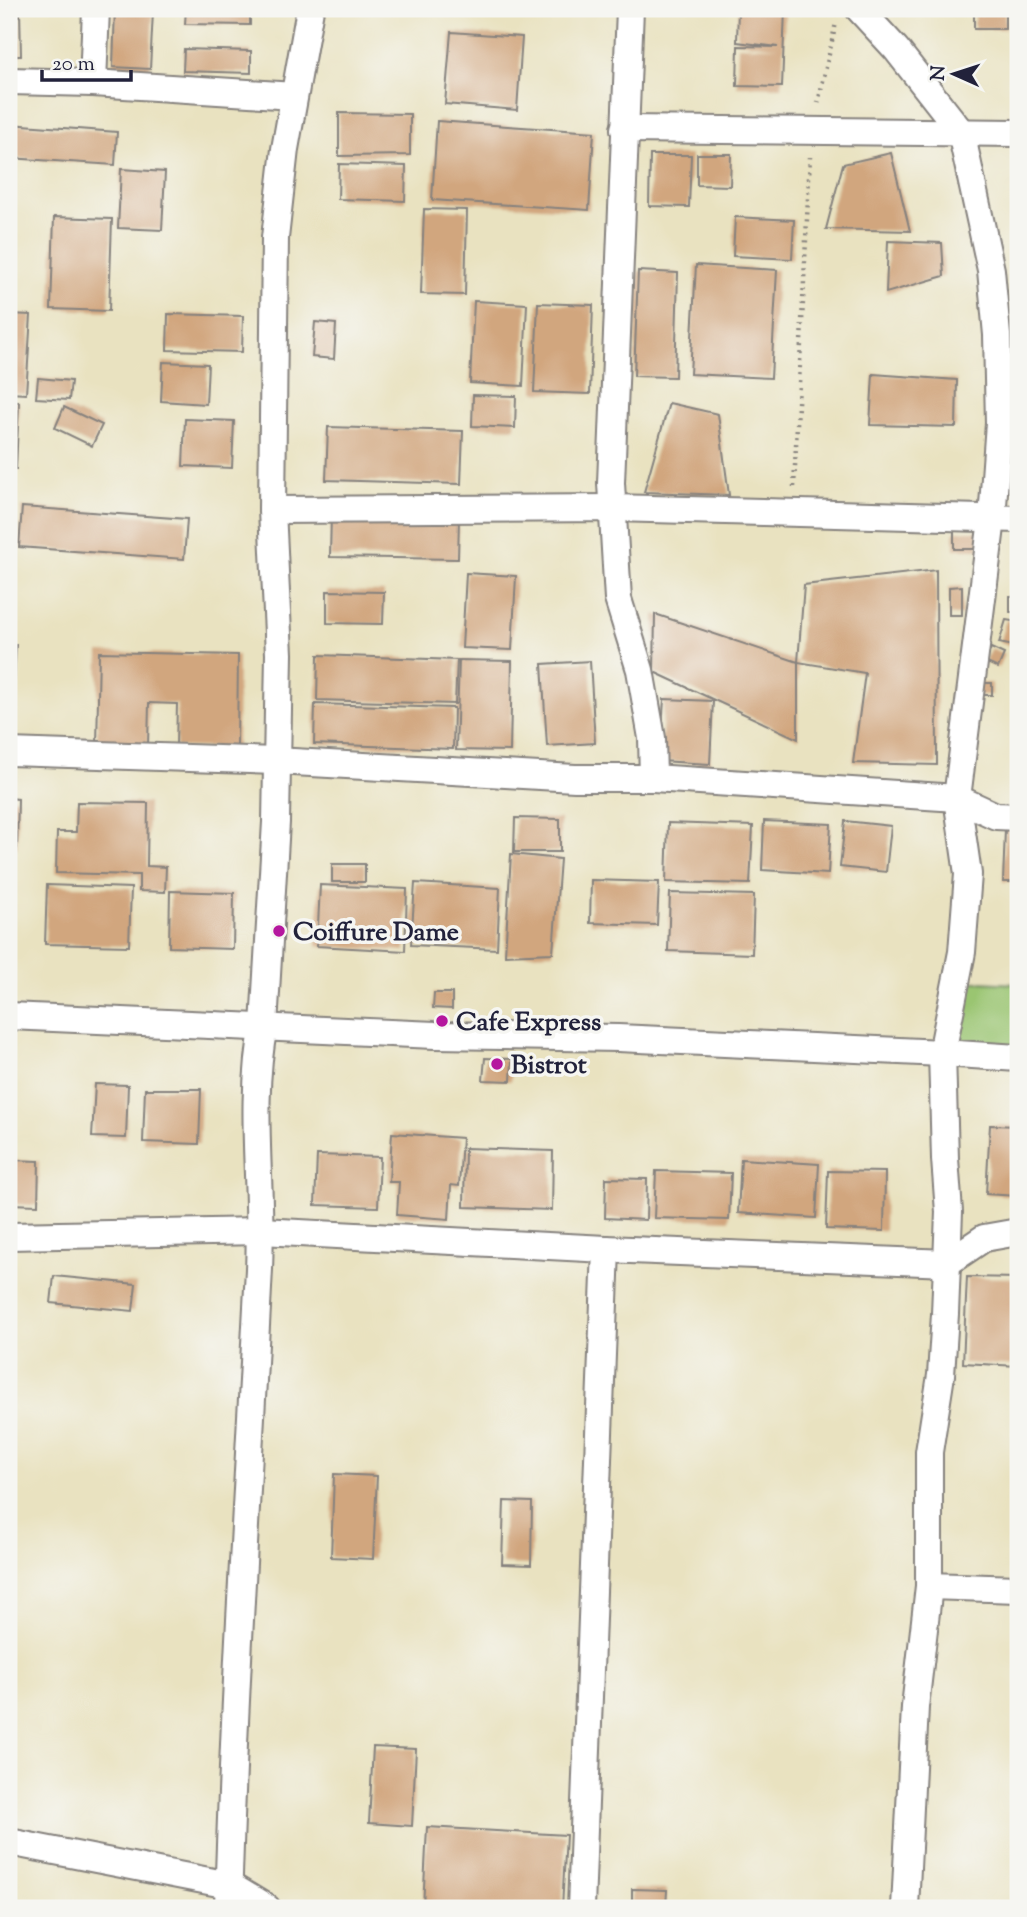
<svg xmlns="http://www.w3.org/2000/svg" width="1027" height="1917" viewBox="0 0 1027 1917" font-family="'Sorts Mill Goudy',serif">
<rect width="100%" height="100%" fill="#f6f6f2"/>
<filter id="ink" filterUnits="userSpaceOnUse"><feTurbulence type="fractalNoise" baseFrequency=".0143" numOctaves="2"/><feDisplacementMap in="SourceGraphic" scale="14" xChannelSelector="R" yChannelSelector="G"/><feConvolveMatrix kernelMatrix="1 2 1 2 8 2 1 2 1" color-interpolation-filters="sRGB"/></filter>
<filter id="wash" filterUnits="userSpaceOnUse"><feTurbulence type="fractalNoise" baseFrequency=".00686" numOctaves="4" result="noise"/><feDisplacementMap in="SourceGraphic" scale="28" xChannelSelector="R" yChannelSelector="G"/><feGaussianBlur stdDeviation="1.57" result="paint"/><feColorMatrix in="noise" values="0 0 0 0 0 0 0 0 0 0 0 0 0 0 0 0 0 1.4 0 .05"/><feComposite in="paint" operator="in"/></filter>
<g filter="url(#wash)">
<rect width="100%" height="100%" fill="#e9e2c0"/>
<polygon fill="#9ac571" stroke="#5e7456" stroke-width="2" points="958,981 1018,984 1018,1055 955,1052"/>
<g id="blocks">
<g fill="#d1a67e">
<polygon points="9,9 20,9 21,56 9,56"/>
<polygon points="115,9 153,12 150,69 113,67"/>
<polygon points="186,9 250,9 250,25 185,24"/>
<polygon points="738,9 785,9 782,87 737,86 738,46 778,47 737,42"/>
<rect x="974" y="9" width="31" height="20"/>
<polygon points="451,32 522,37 517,110 445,104"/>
<polygon points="184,49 251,51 251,73 183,71"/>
<polygon points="339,113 410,114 410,155 339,156"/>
<polygon points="437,121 594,132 589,210 432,200"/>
<polygon points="9,124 117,132 115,165 9,158"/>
<polygon points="891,153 910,231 826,229 843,164"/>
<polygon points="697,154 731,154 730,186 697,185"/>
<polygon points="650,155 691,155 689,207 649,206"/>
<polygon points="339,164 406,166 405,201 338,199"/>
<polygon points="121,169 165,172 162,230 118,228"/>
<polygon points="424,209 467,210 465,295 421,294"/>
<polygon points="54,217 112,219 109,311 51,309"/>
<polygon points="735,217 794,220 792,259 733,256"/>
<polygon points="888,241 942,243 944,276 886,293"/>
<polygon points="696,265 777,270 771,378 690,374"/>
<polygon points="638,271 678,273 675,377 634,376"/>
<polygon points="474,301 527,304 523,386 470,383"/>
<polygon points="538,303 593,305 590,394 534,392"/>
<polygon points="9,314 31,315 26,394 9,393"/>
<polygon points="168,314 243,316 242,352 167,350"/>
<polygon points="315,322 336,324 334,359 312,357"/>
<polygon points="163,362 208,364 206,404 161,401"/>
<polygon points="873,374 957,380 956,427 870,425"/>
<polygon points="38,378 71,381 69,400 36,398"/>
<polygon points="473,395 516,396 515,428 472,426"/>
<polygon points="9,401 19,402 16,469 9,469"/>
<polygon points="669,403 718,414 729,495 644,492"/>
<polygon points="64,407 102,425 92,446 55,428"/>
<polygon points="185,419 234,421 232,468 183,466"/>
<polygon points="328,427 463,431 461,484 326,480"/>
<polygon points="1015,436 1018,436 1018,453 1013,452"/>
<polygon points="22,507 187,519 184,559 19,547"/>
<polygon points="331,515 459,518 458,559 330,557"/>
<rect x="954" y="531" width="25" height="18"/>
<polygon points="936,570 937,765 853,763 865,673 798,662 804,585"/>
<polygon points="466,573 516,576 512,650 462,648"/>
<polygon points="962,586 962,615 949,615 949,587"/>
<polygon points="327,591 384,592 383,624 327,623"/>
<rect x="1010" y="596" width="8" height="16"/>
<polygon points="655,614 798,662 798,739 654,672"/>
<polygon points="1006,620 1018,622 1014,646 999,643"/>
<polygon points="9,645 16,645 11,737 9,737"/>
<polygon points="991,648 1004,654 998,668 985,662"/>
<polygon points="99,652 238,655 237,748 176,747 177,704 149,703 148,746 97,745"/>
<polygon points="318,655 457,660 455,704 317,700"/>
<polygon points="459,660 512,661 510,751 456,750"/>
<polygon points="590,661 595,743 547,746 542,664"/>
<rect x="971" y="683" width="21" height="12"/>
<polygon points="664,699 713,701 710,764 660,761"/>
<polygon points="315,704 454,708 453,749 314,744"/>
<polygon points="9,798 18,799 17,848 9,848"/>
<polygon points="77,802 148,803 147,866 166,867 165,892 139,891 139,875 56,873 57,832 76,832"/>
<polygon points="515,818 560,819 560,852 514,852"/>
<polygon points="764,821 831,824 828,874 762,870"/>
<polygon points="845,821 891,826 886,872 840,867"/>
<polygon points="668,823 753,826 750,884 666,882"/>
<polygon points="1005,829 1018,830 1018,882 1003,882"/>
<polygon points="511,854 560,859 553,953 505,955"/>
<rect x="332" y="864" width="33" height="18"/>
<polygon points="591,880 659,882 657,925 590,923"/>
<polygon points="415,883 500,888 497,949 411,945"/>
<polygon points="47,885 131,888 129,946 45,944"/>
<polygon points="320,885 407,889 405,951 317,946"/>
<polygon points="170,891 234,893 233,949 169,947"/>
<polygon points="670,893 754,895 752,954 668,951"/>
<polygon points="434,993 452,993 452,1009 433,1008"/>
<polygon points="485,1058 512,1059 511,1081 483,1080"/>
<polygon points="95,1084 128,1085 126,1138 92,1137"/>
<polygon points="145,1089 201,1089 199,1144 143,1142"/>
<polygon points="990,1125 1018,1126 1018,1196 986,1194"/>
<polygon points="392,1133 462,1138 459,1186 451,1185 449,1219 397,1215 399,1182 389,1182"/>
<polygon points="465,1148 553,1151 552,1210 464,1207"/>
<polygon points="317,1155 380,1157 378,1207 315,1205"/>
<polygon points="741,1159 819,1164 816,1218 738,1213"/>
<polygon points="9,1160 39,1161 38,1205 9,1204"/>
<polygon points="656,1171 731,1173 729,1220 654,1218"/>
<polygon points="828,1171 885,1172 884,1231 826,1229"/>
<polygon points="606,1178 647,1179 646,1220 605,1218"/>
<polygon points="54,1276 136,1284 133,1311 51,1303"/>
<polygon points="967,1277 1018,1278 1018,1366 963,1363"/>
<polygon points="334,1474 377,1476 373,1559 331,1557"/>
<polygon points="504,1501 532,1502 531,1565 502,1564"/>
<polygon points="373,1747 416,1749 412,1826 369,1823"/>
<polygon points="427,1827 566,1835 562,1908 423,1908"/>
<polygon points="632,1889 667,1890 666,1908 632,1908"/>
</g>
</g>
</g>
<g filter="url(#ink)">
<use href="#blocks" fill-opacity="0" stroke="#86827e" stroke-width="2"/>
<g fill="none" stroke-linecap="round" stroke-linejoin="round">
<g stroke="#86827e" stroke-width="30">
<g id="street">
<polyline points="630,9 611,483 618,599 640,670 652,738 653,778"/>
<polyline points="859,9 896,49 961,132 991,270 997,335 999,423 992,519 957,798 968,874 962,952 942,1053 945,1159 949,1212 945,1314 941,1375 929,1452 929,1586 915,1707 905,1908"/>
<polyline points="9,81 93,83 294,96"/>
<polyline points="93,83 96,9"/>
<polyline points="624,129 1018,133"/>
<polyline points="272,510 613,508 1018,519"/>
<polyline points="9,752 276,761 575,778 653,778 957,798 996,816 1018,817"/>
<polyline points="9,1016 435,1035 618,1038 942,1053 1018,1058"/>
<polyline points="9,1236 261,1231 606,1249 947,1263 984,1238 1018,1232"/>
<polyline points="929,1586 1018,1589"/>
<polyline points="9,1842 229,1885 267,1908"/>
<path d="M228,1908C234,1695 248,1482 259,1269C263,1189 248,1105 264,1026L276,822L279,654L272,510L275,238L285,149L310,9"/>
<polyline points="581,1908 606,1249"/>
</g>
</g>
<g stroke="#86827e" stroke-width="4.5" stroke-dasharray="2 5" stroke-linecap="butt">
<polyline points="818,103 836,23"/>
<polyline points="794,487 810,157"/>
</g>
<use href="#street" stroke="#fff" stroke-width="26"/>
</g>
</g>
<g fill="#b5179e" stroke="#f6f6f2" stroke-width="2.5">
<circle cx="279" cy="931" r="7"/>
<circle cx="442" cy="1021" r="7"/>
<circle cx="497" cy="1064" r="7"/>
</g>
<g text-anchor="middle" stroke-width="7" stroke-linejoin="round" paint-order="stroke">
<g font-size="26" font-weight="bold" fill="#22223b" stroke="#f6f6f2" text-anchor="start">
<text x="293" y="940">Coiffure Dame</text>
<text x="456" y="1030">Cafe Express</text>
<text x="511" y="1073">Bistrot</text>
</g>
</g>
<rect width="1027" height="1917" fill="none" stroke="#f6f6f2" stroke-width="35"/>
<g transform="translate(954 74) rotate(273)" stroke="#f6f6f2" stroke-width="5" paint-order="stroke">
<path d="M0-5L12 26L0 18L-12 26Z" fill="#22223b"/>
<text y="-10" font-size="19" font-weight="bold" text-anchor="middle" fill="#22223b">N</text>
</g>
<path d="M42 70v10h89v-10" fill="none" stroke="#22223b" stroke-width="3.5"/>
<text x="52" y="70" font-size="21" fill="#22223b" stroke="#f6f6f2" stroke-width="5" paint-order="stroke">20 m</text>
</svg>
